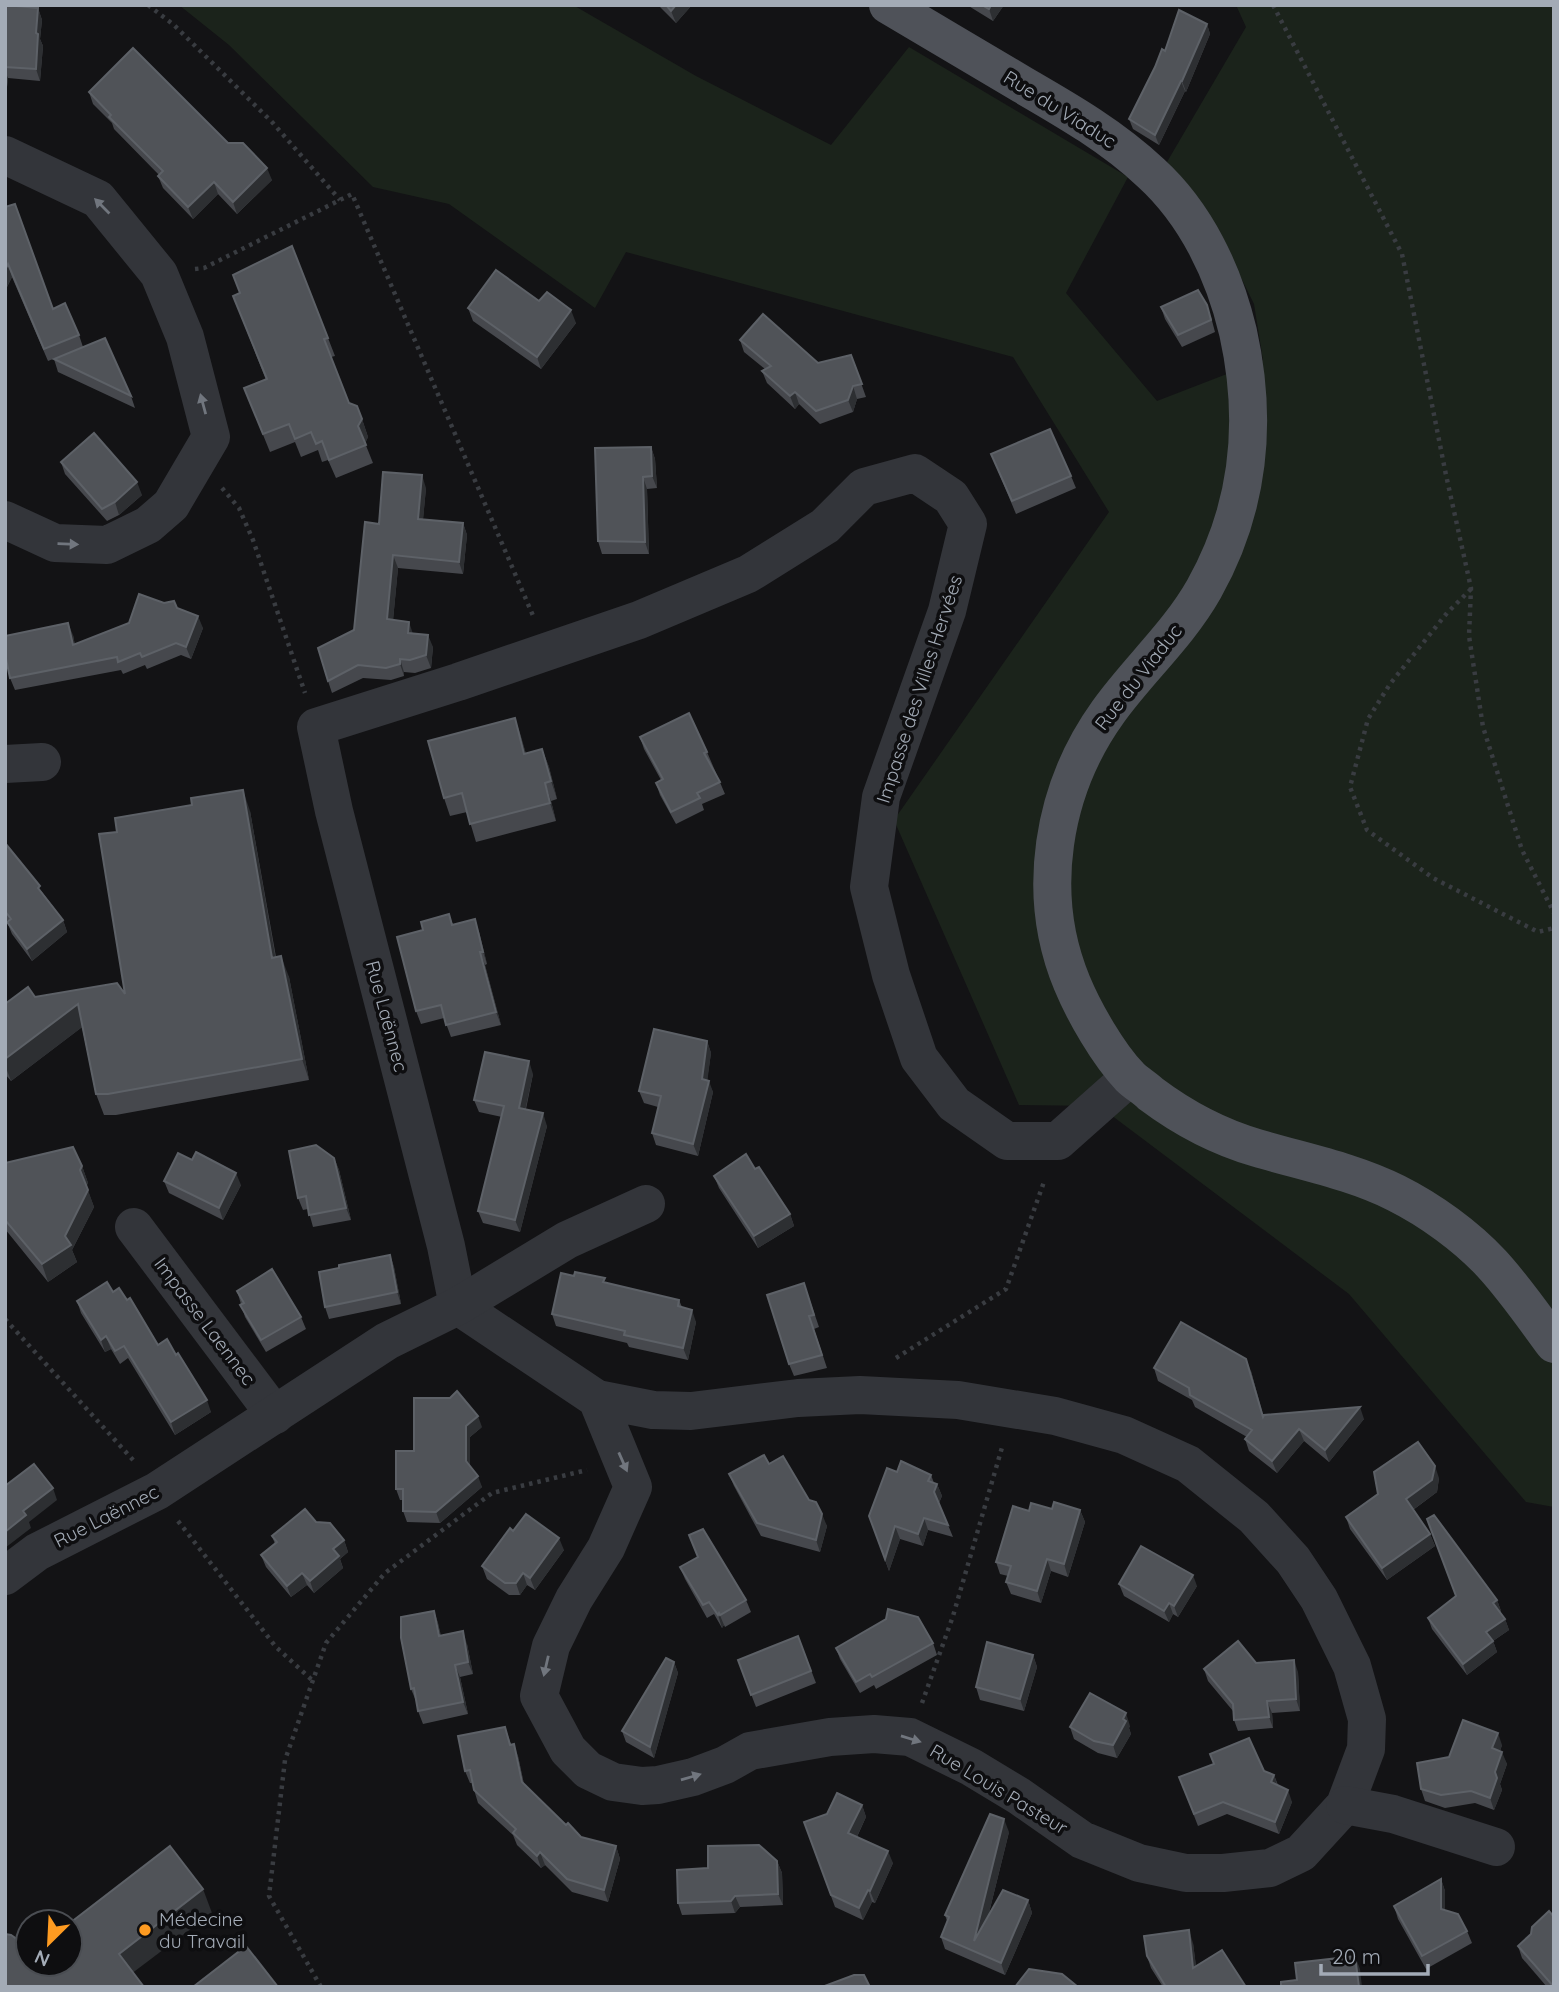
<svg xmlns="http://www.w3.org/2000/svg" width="1559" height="1992" viewBox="0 0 1559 1992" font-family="Quicksand,sans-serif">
<rect width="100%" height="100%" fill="#131315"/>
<polygon fill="#1b231b" points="179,5 573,5 696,76 831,145 909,47 1128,177 1066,293 1157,401 1263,360 1254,304 1214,223 1167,162 1246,27 1236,5 1554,5 1554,1507 1526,1502 1349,1294 1099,1106 1019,1105 894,820 1109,512 1013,357 626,252 595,308 449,204 373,187 229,45"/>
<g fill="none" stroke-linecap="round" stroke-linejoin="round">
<g stroke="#393c41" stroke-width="4.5" stroke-dasharray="3.5 5" stroke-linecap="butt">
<polyline points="148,5 174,25 272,122 340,200"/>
<polyline points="1273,5 1402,254 1446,475 1471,588 1469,636 1483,727 1522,850 1554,913"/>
<polyline points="195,269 204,268 352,194 534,618"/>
<polyline points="222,488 239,508 253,540 305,693"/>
<polyline points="1471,589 1447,613 1390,684 1368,719 1350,787 1367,830 1433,878 1538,932 1554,928"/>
<polyline points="5,1319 134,1461"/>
<polyline points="896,1358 1006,1289 1045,1179"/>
<polyline points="178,1521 276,1647 313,1681"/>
<polyline points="922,1703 953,1616 1003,1444"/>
<polyline points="321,1987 269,1896 285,1760 326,1643 385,1573 492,1493 587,1470"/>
</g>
<g stroke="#33353a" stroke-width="38">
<polyline points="5,155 98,199 159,274 185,337 211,437 171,505 148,525 107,545 55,543 5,520"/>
<polyline points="5,764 42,762"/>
<polyline points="134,1227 275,1415"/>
<polyline points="597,1399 633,1487 606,1548 574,1599 551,1646 539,1696 568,1750 588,1770 613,1782 642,1786 658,1785 693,1777 725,1765 750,1751 830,1737 874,1734 910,1737 971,1767 1019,1796 1082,1840 1139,1863 1186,1873 1223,1873 1270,1868 1301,1853 1345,1805 1366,1749 1367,1719 1352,1666 1319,1599 1293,1560 1254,1517 1188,1464 1124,1435 1055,1416 958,1400 860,1395 798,1398 691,1411 653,1410 597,1399 458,1306 446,1246 334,811 316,727 458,682 639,620 748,574 825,526 864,487 915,473 951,497 968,524 947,611 881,797 869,887 891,975 919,1058 954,1104 1007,1141 1058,1141 1130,1077"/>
<polyline points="5,1576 37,1552 157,1491 387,1341 458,1306 567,1240 646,1204"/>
<polyline points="1345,1805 1393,1814 1496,1847"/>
</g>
<path stroke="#4f5259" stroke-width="38" d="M888,5C933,32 978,58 1023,85C1068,111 1113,137 1151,173C1196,214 1224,273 1238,332C1258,422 1249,509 1204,589C1178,635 1138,670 1108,712C1052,790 1035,894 1072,983C1084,1012 1108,1054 1130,1077C1136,1083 1145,1088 1151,1094C1183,1118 1219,1137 1257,1148C1304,1162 1352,1171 1396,1193C1430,1210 1466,1236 1492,1264C1515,1289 1534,1317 1554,1344"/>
</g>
<g fill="#46484d">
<polygon points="5,5 38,8 42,20 40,39 43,46 40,81 8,78 6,96"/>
<polygon points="658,5 692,5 676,23"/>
<polygon points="967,5 1004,5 993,21"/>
<polygon points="1207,24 1210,34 1186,92 1185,91 1159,145 1133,129 1129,119 1165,51"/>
<polygon points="89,92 228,143 272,180 237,214 218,194 193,219 163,188 158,176 159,175 114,129 112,123 93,104"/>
<polygon points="5,207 53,309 79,335 83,347 131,396 135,408 58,372 54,359 71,352 48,361 12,277 5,291"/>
<polygon points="233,296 328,338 335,356 331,357 349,403 362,419 368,437 365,443 373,463 336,478 328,460 322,462 318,450 301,457 295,442 270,452 244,388 266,380"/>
<polygon points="539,301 576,323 541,369 473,321 468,308"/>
<polygon points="1161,307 1211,317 1215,332 1182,347 1165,319"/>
<polygon points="740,340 818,363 851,355 866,397 857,399 853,412 820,424 799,404 795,409 767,383 762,371 765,369 744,352"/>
<polygon points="651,447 655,459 657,488 647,489 649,554 602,554 598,541"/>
<polygon points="991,454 1071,476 1076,488 1016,514"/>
<polygon points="61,462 142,495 119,515 107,521 65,474"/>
<polygon points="426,488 423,519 463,523 467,535 463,574 398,568 393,620 433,647 431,668 415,673 404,672 404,676 391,680 363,678 332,693 328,681 354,630 379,524"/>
<polygon points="177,608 203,628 191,659 181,655 147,669 145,665 123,674 121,670 15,690 10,678 73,635 75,645"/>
<polygon points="515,718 526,754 542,749 549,767 557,799 551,801 556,821 476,842 467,812 450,816 444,798"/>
<polygon points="640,737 707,752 725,794 702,804 704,810 676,824 660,795 656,783 661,780 644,749"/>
<polygon points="250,811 276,957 289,977 309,1080 116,1115 104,1115 96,1094 82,1027 11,1081 5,1074 5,1004 35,997 125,994"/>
<polygon points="5,843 63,920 67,932 32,961 12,934 7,922 8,921 5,918"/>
<polygon points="449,914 453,925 479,932 487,964 485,965 501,1025 451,1037 444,1018 421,1024 416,1011 423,930"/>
<polygon points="707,1041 711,1053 707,1080 713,1092 698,1156 656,1145 652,1133 658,1107 644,1103 639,1091"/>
<polygon points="533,1074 526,1109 547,1126 520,1232 483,1223 478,1211 502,1117 479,1112 474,1100"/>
<polygon points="334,1158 339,1170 351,1220 313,1227 308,1209 303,1210 298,1198"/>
<polygon points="5,1163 82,1166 88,1183 86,1186 94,1207 72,1250 77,1262 48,1282 5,1229"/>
<polygon points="755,1169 790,1214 794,1226 758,1248 719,1188 714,1176"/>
<polygon points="164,1181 241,1185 223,1220 169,1193"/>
<polygon points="390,1255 394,1267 401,1304 329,1319 325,1307 339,1268"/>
<polygon points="606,1283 679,1300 682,1307 696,1322 688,1360 629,1347 627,1343 556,1326 552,1314"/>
<polygon points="804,1283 819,1327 814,1329 827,1368 794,1376 789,1364"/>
<polygon points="237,1291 301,1317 306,1329 266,1352 245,1317"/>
<polygon points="113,1292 158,1345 176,1355 211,1412 175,1435 128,1358 120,1364 111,1349 105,1352 81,1313 77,1301"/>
<polygon points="1154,1368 1251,1371 1263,1416 1364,1419 1329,1462 1304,1441 1277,1473 1249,1451 1245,1439 1247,1437 1195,1407 1192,1400 1158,1381"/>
<polygon points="482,1427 470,1437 470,1466 482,1487 440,1523 407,1522 403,1511 403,1500 400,1500 396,1489 414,1451"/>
<polygon points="769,1464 809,1500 827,1526 820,1552 761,1536 734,1486 729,1474"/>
<polygon points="897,1472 931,1475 934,1483 937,1484 942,1496 939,1503 953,1537 928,1530 923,1546 900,1539 889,1571 869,1516"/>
<polygon points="1439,1478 1437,1492 1413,1510 1430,1534 1435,1546 1387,1580 1350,1529 1346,1517"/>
<polygon points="1052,1509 1080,1510 1085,1522 1068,1577 1051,1571 1041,1603 1011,1594 1006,1582 1008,1576 1000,1574 996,1562"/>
<polygon points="316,1522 344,1540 348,1552 340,1559 343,1568 314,1593 307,1585 291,1597 266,1567 261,1555 275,1544 272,1536"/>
<polygon points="513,1531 564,1550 535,1590 527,1585 520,1595 509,1595 487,1579 482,1566"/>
<polygon points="680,1567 746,1600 751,1612 725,1627 724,1625 722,1628 714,1614 707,1618 685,1579"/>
<polygon points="1119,1584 1197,1586 1178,1617 1173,1614 1169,1622 1124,1596"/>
<polygon points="1497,1600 1501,1611 1500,1612 1505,1619 1509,1630 1493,1641 1497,1652 1467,1675 1432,1629 1428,1618"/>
<polygon points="434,1611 438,1623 441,1636 467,1644 473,1674 460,1677 468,1714 423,1724 418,1711 416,1701 411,1689"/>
<polygon points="798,1636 816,1683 756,1707 738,1660"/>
<polygon points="933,1643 937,1655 876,1689 874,1685 860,1693 840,1659 836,1648"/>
<polygon points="1033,1655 1037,1667 1024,1711 980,1700 976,1687"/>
<polygon points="674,1662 678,1673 654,1758 626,1742 622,1731"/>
<polygon points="1256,1663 1298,1672 1300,1711 1272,1713 1273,1728 1238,1731 1234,1720 1233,1711 1208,1681 1204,1669"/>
<polygon points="1130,1726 1129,1728 1131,1734 1117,1758 1098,1753 1074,1739 1070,1727"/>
<polygon points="505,1727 511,1744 518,1756 524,1784 566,1825 581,1837 616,1846 620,1859 608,1902 572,1892 545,1865 541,1868 517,1845 513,1835 478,1803 472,1783 470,1783 465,1771"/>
<polygon points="1502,1745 1500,1751 1507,1764 1500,1784 1502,1790 1494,1810 1475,1803 1445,1808 1425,1801 1421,1789 1449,1757"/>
<polygon points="1264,1771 1274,1775 1278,1785 1292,1802 1279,1834 1227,1814 1198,1826 1179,1777"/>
<polygon points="862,1805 866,1817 857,1837 893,1863 875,1903 872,1902 863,1920 835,1907 804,1822"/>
<polygon points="1009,1832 988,1917 1028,1900 1032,1913 1005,1975 945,1949 941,1937 947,1921 945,1915"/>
<polygon points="777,1861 782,1873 783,1905 740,1907 735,1913 682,1915 678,1903 708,1868"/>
<polygon points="1441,1879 1445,1891 1445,1910 1467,1931 1472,1943 1426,1969 1398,1919 1394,1906"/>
<polygon points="1193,1943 1196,1967 1246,1987 1163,1987 1151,1968 1147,1956"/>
<polygon points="1518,1946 1554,1987 1547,1987 1522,1958"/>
</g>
<g fill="#2d2f32">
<polygon points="676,5 692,5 676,23 671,11"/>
<polygon points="991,5 1004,5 993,21 989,9"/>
<polygon points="38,8 42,20 40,39 43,46 40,81 36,69 36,33"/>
<polygon points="1207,24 1210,34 1186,92 1182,81"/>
<polygon points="5,72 8,78 6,96 5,94"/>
<polygon points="1181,81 1185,91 1159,145 1155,135"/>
<polygon points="267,168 272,180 237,214 233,202"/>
<polygon points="214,182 218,194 193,219 188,207"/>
<polygon points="8,264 12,277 5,291 5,270"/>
<polygon points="571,310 576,323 541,369 537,357"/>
<polygon points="853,386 857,399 853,412 848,400"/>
<polygon points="795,392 799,404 795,409 790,396"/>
<polygon points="362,419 368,437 365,444 358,426"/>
<polygon points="651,447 655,459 657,488 652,476"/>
<polygon points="422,475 426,488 422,531 418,519"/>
<polygon points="643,477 647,489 649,554 645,542"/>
<polygon points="137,482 142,495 119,515 115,502"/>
<polygon points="463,523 467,535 463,574 459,562"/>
<polygon points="393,555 398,568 392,631 387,619"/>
<polygon points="198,616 203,628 191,659 186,647"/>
<polygon points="409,622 413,634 408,633"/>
<polygon points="68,623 73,635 77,658 73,645"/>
<polygon points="428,635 433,647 431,668 426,655"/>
<polygon points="400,659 404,672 404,676 400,664"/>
<polygon points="515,718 521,736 531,772 524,754"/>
<polygon points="542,749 549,767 557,799 551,781"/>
<polygon points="545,783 551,801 556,821 550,803"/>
<polygon points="243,790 250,811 279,978 272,958"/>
<polygon points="475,919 479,932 487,964 483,952"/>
<polygon points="63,920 67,932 32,961 27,949"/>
<polygon points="480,952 485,965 501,1025 496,1012"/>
<polygon points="281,956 289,977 309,1080 302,1059"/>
<polygon points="78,1004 85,1025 11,1081 5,1065 5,1059"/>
<polygon points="707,1041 711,1053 706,1091 702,1079"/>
<polygon points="529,1061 533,1074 523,1120 519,1108"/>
<polygon points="709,1081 713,1092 698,1156 693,1144"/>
<polygon points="543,1113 547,1126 520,1232 515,1220"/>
<polygon points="334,1158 339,1170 351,1220 346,1208"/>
<polygon points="82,1166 88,1183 86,1188 80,1170"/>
<polygon points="236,1173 241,1185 223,1220 219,1208"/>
<polygon points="88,1190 94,1207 72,1250 77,1262 48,1282 42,1264 65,1236"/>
<polygon points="790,1214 794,1226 758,1248 754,1236"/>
<polygon points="390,1255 394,1267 401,1304 397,1292"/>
<polygon points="692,1310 696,1322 688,1360 683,1348"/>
<polygon points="106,1336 111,1349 105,1352 101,1340"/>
<polygon points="1246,1359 1251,1371 1267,1429 1263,1417"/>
<polygon points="207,1400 211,1412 175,1435 171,1422"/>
<polygon points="1360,1407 1364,1419 1329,1462 1325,1450"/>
<polygon points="478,1416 482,1427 470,1437 470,1472 466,1461 466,1426"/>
<polygon points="1299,1429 1304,1441 1277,1473 1272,1461"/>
<polygon points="1435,1466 1439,1478 1437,1492 1410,1512 1406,1499"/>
<polygon points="478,1476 482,1487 440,1523 436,1512"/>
<polygon points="937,1484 942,1496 938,1504 934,1492"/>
<polygon points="53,1488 57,1500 29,1522 31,1528 5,1548 5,1532 23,1511"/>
<polygon points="1080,1510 1085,1522 1068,1577 1064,1564"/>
<polygon points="822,1514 827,1526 820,1552 816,1540"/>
<polygon points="924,1518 928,1530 923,1546 918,1534"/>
<polygon points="895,1526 900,1539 889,1571 885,1559"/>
<polygon points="1430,1534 1435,1546 1387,1580 1382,1568"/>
<polygon points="559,1538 564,1550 535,1590 530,1578"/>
<polygon points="344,1540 348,1552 340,1559 343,1568 314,1593 310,1581 333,1549"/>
<polygon points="1047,1559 1051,1571 1041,1603 1037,1591"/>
<polygon points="302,1573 307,1585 291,1597 287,1586"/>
<polygon points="523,1573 527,1585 520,1595 516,1583"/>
<polygon points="1193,1575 1197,1586 1178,1617 1174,1606"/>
<polygon points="1497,1600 1501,1611 1497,1614 1493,1603"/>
<polygon points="1169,1603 1173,1614 1169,1622 1164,1611"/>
<polygon points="434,1611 438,1623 443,1649 439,1636"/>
<polygon points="719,1613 724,1625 722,1628 718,1615"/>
<polygon points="1505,1619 1509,1630 1490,1643 1486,1632"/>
<polygon points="463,1631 467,1644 473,1674 468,1662"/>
<polygon points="1493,1641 1497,1652 1467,1675 1463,1664"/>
<polygon points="1033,1655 1037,1667 1024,1711 1020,1699"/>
<polygon points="1294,1660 1298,1672 1300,1711 1296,1699"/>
<polygon points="674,1662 678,1673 654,1758 650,1747"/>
<polygon points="455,1665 460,1677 468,1714 463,1702"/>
<polygon points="1267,1701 1272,1713 1273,1728 1269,1717"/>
<polygon points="1126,1713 1130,1726 1129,1728 1131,1734 1117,1758 1113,1745 1123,1719"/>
<polygon points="1498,1733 1502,1745 1497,1760 1492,1748"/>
<polygon points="514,1744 518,1756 526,1794 522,1782"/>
<polygon points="1502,1752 1507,1764 1500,1784 1502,1790 1494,1810 1490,1798 1495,1772"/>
<polygon points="1274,1775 1278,1787 1271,1782"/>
<polygon points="1288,1790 1292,1802 1279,1834 1275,1822"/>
<polygon points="862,1805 866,1817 853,1845 848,1833"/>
<polygon points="1004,1819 1009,1832 979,1953 974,1941"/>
<polygon points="616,1846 620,1859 608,1902 604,1890"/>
<polygon points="888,1851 893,1863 875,1903 870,1891"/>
<polygon points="540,1852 545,1865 541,1868 537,1856"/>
<polygon points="777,1861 782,1873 783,1905 778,1894"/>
<polygon points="1441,1879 1445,1891 1445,1921 1441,1909"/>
<polygon points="203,1889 212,1913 127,1977 119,1954"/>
<polygon points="868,1890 872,1902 863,1920 859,1908"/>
<polygon points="735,1896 740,1907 735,1913 731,1901"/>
<polygon points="1028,1900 1032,1913 1005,1975 1001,1963"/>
<polygon points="1189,1930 1193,1943 1198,1981 1193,1968"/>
<polygon points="1355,1956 1360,1969 1362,1987 1359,1987"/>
</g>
<g fill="#505358" stroke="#5d6167" stroke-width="2">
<polygon points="5,5 38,8 36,33 38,34 36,69 5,67"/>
<polygon points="666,5 676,5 671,11"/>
<polygon points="982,5 991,5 989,9"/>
<polygon points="1179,10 1207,24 1182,81 1181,81 1155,135 1129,119 1155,67 1162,49 1165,51"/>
<polygon points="133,48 228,143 243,143 267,168 233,202 214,182 188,207 158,176 163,171 109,117 111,115 89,92"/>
<polygon points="15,204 53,309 65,303 79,335 44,349 8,264 5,270 5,207"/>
<polygon points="292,246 328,338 324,339 349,403 357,406 362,419 358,426 366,445 329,460 322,441 316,444 311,432 295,439 289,424 263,434 244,388 267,379 233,296 240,293 233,275"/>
<polygon points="496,270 539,301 547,292 571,310 537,357 468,308"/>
<polygon points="1198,290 1207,305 1211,320 1178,335 1161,307"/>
<polygon points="763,314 818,363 851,355 862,384 853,386 848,400 816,411 795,392 790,396 762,371 771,366 740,340"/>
<polygon points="105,338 131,396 54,359"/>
<polygon points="1050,429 1071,476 1012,501 991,454"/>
<polygon points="94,433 137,482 115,502 102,509 61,462"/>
<polygon points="651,447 652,476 643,477 645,542 598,541 595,448"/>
<polygon points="383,472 422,475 418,519 463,523 459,562 393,555 387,619 409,622 408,633 428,635 426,655 410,660 400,659 400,664 386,668 358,665 328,681 318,648 354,630 365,522 379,524"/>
<polygon points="139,594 164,603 174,601 177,608 198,616 186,647 176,643 142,657 140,653 118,662 117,657 10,678 5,654 5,636 68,623 73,645 129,623"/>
<polygon points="689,713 707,752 704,753 720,782 697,793 700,798 671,812 656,783 663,779 640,737"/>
<polygon points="515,718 524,754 542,749 551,781 545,783 550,803 470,824 462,793 444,798 428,741"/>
<polygon points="243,790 272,958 281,956 302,1059 108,1094 96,1094 78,1004 5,1059 5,1004 28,987 35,997 117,983 125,994 99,834 117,832 115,818 192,805 191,798"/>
<polygon points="5,843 40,886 38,888 63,920 27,949 7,922 11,919 5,911"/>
<polygon points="449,914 452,925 475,919 483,952 480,952 496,1012 446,1025 441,1005 416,1011 397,937 423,930 421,922"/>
<polygon points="654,1029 707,1041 702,1079 709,1081 693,1144 652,1133 661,1096 639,1091"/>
<polygon points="485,1052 529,1061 519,1108 543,1113 515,1220 478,1211 504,1106 474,1100"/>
<polygon points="316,1145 334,1158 346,1208 309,1215 306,1196 298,1198 289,1151"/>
<polygon points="73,1147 82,1166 80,1170 88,1190 65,1236 71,1245 42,1264 5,1220 5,1163"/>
<polygon points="196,1152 236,1173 219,1208 164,1181 178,1153 192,1160"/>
<polygon points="746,1154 755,1169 759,1167 790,1214 754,1236 714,1176"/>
<polygon points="390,1255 397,1292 325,1307 319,1272 339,1268 339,1265"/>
<polygon points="272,1269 301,1317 261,1340 240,1305 244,1303 237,1291"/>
<polygon points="575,1272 605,1278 603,1282 679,1300 678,1306 692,1310 683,1348 624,1335 625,1331 552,1314 561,1273 574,1276"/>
<polygon points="107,1282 113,1292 119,1288 127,1300 130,1298 158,1345 167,1339 176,1355 178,1353 207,1400 171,1422 124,1346 115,1351 106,1336 101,1340 77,1301"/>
<polygon points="804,1283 814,1315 809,1316 822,1355 789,1364 767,1295"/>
<polygon points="1181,1322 1246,1359 1263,1417 1264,1415 1360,1407 1325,1450 1299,1429 1272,1461 1245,1439 1252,1430 1190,1395 1189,1388 1154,1368"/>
<polygon points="457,1391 478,1416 466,1426 466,1461 478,1476 436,1512 403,1511 403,1489 396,1489 396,1451 414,1451 414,1398 450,1398"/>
<polygon points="1418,1442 1435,1466 1432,1480 1406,1499 1430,1534 1382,1568 1346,1517 1378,1494 1374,1472"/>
<polygon points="764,1455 769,1464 783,1456 809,1500 816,1502 822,1514 816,1540 757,1523 729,1474"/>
<polygon points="901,1461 931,1475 928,1481 937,1484 934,1492 948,1525 924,1518 918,1534 895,1526 885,1559 869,1516 887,1468 897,1472"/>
<polygon points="34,1464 53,1488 23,1511 26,1515 5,1532 5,1486"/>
<polygon points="1054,1502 1080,1510 1064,1564 1047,1559 1037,1591 1006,1582 1011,1566 996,1562 1013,1506 1029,1511 1031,1503 1052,1509"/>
<polygon points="305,1509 316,1522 330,1523 344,1540 333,1549 339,1556 310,1581 302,1573 287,1586 261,1555 277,1542 272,1536"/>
<polygon points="526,1514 559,1538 530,1578 523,1573 516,1583 505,1583 482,1566 510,1528 513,1531"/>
<polygon points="1434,1515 1497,1600 1493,1603 1505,1619 1486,1632 1493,1641 1463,1664 1428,1618 1456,1596 1427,1519"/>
<polygon points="703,1529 746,1600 720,1615 719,1613 718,1615 709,1602 703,1605 680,1567 698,1557 689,1535"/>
<polygon points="1141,1546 1193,1575 1174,1606 1169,1603 1164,1611 1119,1584"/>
<polygon points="888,1609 918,1617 933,1643 872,1677 870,1674 856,1682 836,1648 886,1619"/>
<polygon points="434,1611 439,1636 463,1631 468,1662 455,1665 463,1702 418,1711 414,1688 411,1689 401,1638 401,1617"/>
<polygon points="798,1636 811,1671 751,1695 738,1660"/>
<polygon points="1238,1641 1256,1663 1294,1660 1296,1699 1267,1701 1269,1717 1234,1720 1233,1704 1204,1669"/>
<polygon points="987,1642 1033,1655 1020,1699 976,1687"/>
<polygon points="666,1658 674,1662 650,1747 622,1731"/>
<polygon points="1090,1693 1126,1713 1123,1719 1126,1721 1113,1745 1094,1741 1070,1727"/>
<polygon points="1463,1720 1498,1733 1492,1748 1502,1752 1495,1772 1497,1778 1490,1798 1471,1791 1441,1795 1421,1789 1417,1763 1449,1757"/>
<polygon points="505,1727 510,1745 514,1744 522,1782 566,1825 568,1823 581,1837 616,1846 604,1890 567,1879 540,1852 537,1856 513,1833 516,1829 474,1790 470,1770 465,1771 458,1736"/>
<polygon points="1249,1738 1264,1771 1274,1775 1271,1782 1288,1790 1275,1822 1223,1802 1194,1814 1179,1777 1214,1764 1210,1754"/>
<polygon points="837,1793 862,1805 848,1833 888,1851 870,1891 868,1890 859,1908 831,1895 804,1822 827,1814"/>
<polygon points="990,1814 1004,1819 974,1941 1003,1890 1028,1900 1001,1963 941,1937 949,1917 945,1915"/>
<polygon points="759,1845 777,1861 778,1894 735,1896 731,1901 678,1903 677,1870 708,1868 708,1846"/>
<polygon points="170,1846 203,1889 119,1954 144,1987 5,1987 5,1934 11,1935 28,1947 28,1964 70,1964 70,1923"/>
<polygon points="1441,1879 1441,1909 1458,1914 1467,1931 1422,1956 1394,1906"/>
<polygon points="1549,1911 1554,1917 1554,1987 1518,1946 1531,1934 1532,1927"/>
<polygon points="1189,1930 1193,1968 1222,1950 1246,1987 1166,1987 1147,1956 1144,1936"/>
<polygon points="246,1946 278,1987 193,1987"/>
<polygon points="1355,1956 1359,1987 1281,1987 1281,1982 1297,1980 1295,1963"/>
<polygon points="1029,1969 1062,1974 1078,1987 1015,1987"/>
<polygon points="854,1975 864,1975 870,1987 822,1987"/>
</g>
<defs><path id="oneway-solid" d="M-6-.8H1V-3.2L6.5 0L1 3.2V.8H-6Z" transform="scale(1.75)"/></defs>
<g fill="#71767e">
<use href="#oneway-solid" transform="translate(102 206) rotate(-135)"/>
<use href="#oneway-solid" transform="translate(203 404) rotate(-105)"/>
<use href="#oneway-solid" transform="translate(68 544) rotate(2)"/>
<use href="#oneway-solid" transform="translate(623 1462) rotate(66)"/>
<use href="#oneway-solid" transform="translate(546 1666) rotate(103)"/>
<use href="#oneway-solid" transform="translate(911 1739) rotate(17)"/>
<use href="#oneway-solid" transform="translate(691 1777) rotate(-16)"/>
</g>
<circle fill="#fe9b21" stroke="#0e0e10" stroke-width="2.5" cx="145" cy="1930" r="7"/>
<g text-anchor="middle" stroke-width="7" stroke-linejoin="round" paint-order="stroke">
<g font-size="19" fill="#a3abb6" stroke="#0e0e10">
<text transform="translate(1060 109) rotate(32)" y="7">Rue du Viaduc</text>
<text transform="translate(1138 677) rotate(-52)" y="7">Rue du Viaduc</text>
<text transform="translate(919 689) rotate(-72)" y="7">Impasse des Villes Hervées</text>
<text transform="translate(387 1016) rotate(75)" y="7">Rue Laënnec</text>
<text transform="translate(205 1321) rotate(53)" y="7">Impasse Laennec</text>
<text transform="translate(106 1516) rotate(-27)" y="7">Rue Laënnec</text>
<text transform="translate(999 1789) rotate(31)" y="7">Rue Louis Pasteur</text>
</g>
<g font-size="19" fill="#a3abb6" stroke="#0e0e10" text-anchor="start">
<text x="159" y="1926">Médecine<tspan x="159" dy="22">du Travail</tspan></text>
</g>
</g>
<rect width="1559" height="1992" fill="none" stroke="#a3abb6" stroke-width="14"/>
<g transform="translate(49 1943) rotate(204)"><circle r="33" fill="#0e0e10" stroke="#4a4d52" stroke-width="2"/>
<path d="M0-5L12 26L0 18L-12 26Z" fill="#fe9b21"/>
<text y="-10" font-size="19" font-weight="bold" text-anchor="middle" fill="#a3abb6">N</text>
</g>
<path d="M1321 1964v10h107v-10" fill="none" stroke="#a3abb6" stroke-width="3.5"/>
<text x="1332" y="1964" font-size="21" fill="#a3abb6" stroke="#0e0e10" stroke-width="5" paint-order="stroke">20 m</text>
</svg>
